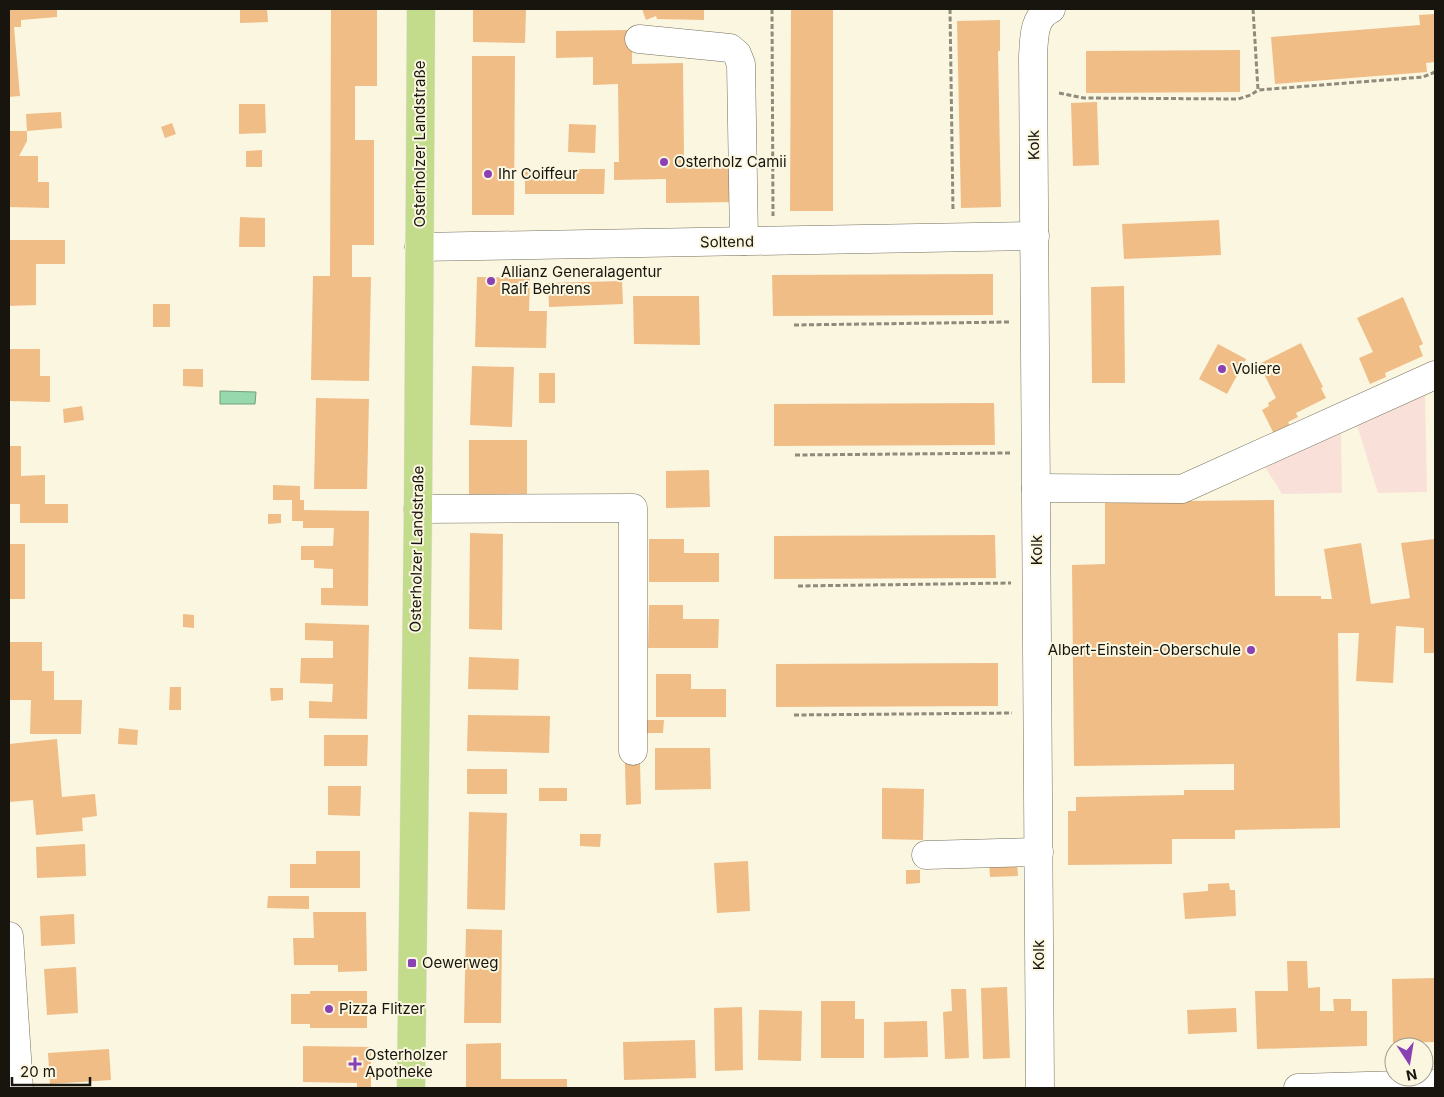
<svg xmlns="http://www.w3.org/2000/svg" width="1444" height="1097" viewBox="0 0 1444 1097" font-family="Inter,sans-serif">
<rect width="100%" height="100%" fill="#fbf6e0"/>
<g fill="#f9e1da">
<polygon points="1425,393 1427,492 1378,493 1356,422"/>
<polygon points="1341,432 1342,493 1282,494 1265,467"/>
</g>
<polygon fill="#97d9ad" stroke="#719e7d" points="220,391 256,392 255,404 220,404"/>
<g fill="#f0bd87">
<polygon points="9,9 57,9 57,17 21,20 21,27 14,27 20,96 9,97"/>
<polygon points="240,9 267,9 268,22 240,23"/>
<polygon points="331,9 377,9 377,86 355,86 355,140 374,140 374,245 352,245 352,277 371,277 369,381 311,380 313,276 330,276"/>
<polygon points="473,9 526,9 525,43 473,42"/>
<polygon points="642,9 704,9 704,20 657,19 656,16 646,20"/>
<polygon points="791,9 833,9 833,211 790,211"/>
<polygon points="1435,14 1435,62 1426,63 1427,72 1275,84 1271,37 1420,25 1419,15"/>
<polygon points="1000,20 1000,51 998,51 1001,207 961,208 957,21"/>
<polygon points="632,30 632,64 683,63 684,158 736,158 736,202 666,203 666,179 614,180 614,162 619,162 618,84 593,85 593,57 556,58 556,31"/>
<polygon points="1240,50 1240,92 1086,93 1086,51"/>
<polygon points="472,56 515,56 514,215 472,215"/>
<polygon points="1097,102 1099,165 1073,166 1071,103"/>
<polygon points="239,104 265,104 266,133 239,134"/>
<polygon points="61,112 62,128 27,131 26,114"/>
<polygon points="172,123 176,134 165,138 161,127"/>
<polygon points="569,124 596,125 595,153 568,152"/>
<polygon points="9,131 27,131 27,141 19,156 38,156 38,182 49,182 49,208 9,207"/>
<polygon points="262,150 262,167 246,167 246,151"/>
<polygon points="525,169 605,169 604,194 525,194"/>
<polygon points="240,217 265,218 265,247 239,247"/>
<polygon points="1219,220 1221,255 1124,259 1122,224"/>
<polygon points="9,240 65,240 65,264 36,264 36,305 9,306"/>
<polygon points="993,274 993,315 773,316 772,275"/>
<polygon points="477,277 530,278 529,311 547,311 546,348 475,347"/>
<polygon points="622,281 623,304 549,307 548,283"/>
<polygon points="1124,286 1125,383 1092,383 1091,287"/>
<polygon points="633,296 699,296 700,345 634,344"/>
<polygon points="1403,297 1423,344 1419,346 1423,356 1385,373 1386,377 1370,384 1359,358 1373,352 1357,318"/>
<rect x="153" y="304" width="17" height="23"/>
<polygon points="1301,343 1323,387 1321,388 1326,398 1296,413 1298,417 1288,422 1290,426 1274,434 1262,410 1269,406 1268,403 1276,398 1259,364"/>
<polygon points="1218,344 1246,359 1227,394 1199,379"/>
<polygon points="9,349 40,349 40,376 50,376 50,402 9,401"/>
<polygon points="472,366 514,367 512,427 470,425"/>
<polygon points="183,369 203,369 203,387 183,386"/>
<rect x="539" y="373" width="16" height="30"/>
<polygon points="316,398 369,399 367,489 314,489"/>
<polygon points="994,403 995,445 774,446 774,404"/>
<polygon points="82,406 84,420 64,423 63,409"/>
<polygon points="469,440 527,440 527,502 469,501"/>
<polygon points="9,446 21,446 21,476 45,475 45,504 68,504 68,523 20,523 20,504 9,504"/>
<polygon points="709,470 710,507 666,508 666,471"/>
<polygon points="273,485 300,486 300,500 304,500 304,510 369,511 368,606 321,605 321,588 333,588 333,569 314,568 314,560 301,560 301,546 333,546 334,528 303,528 303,521 292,521 292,500 273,500"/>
<polygon points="1274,500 1275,596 1321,596 1321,599 1332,599 1324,549 1361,543 1371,604 1410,598 1401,543 1435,539 1435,653 1424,653 1424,628 1396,626 1393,683 1356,681 1359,633 1338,633 1340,828 1235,830 1235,839 1172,839 1172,864 1068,865 1068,811 1076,811 1076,797 1184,795 1184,790 1234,790 1234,764 1074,766 1072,565 1105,564 1105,502"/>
<polygon points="268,514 281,514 281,523 268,524"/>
<polygon points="470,533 503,534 502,630 469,629"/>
<polygon points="995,535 996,578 774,579 774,536"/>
<polygon points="649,539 684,539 684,553 719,553 719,582 649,582"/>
<rect x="9" y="544" width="16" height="55"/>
<polygon points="649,605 683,605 683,619 719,619 718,648 648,648"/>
<polygon points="183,614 194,615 194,628 183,627"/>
<polygon points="305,623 369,625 367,719 309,718 309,701 332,702 333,684 300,683 301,658 333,658 333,641 305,640"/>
<polygon points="9,642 42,642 42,671 54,671 54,700 82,700 81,734 30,734 31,700 9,700"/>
<polygon points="469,657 519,659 518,690 468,689"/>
<polygon points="998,663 998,706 776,707 776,664"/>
<polygon points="656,674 691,674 691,689 726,689 726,717 656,717"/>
<polygon points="170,687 181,687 181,710 169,710"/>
<polygon points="270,688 283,688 283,700 271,701"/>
<polygon points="468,715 550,716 549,753 467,751"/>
<polygon points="642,720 664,720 663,733 642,733"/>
<polygon points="119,728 138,730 137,745 118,744"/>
<polygon points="324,735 368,735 367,766 324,766"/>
<polygon points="57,739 62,797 95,794 97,816 82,818 83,831 36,835 33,800 9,802 9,744"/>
<polygon points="655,748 710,748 711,789 655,790"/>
<polygon points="640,762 641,804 626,805 625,763"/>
<rect x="467" y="769" width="40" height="25"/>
<polygon points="328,786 361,786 360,816 328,815"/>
<rect x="539" y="788" width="28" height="13"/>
<polygon points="882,788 924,789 923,840 882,839"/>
<polygon points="469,812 507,813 505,910 467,909"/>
<polygon points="580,834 601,834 600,847 580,846"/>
<polygon points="85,844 86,876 37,878 36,847"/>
<polygon points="316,851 360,851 360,888 290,888 290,864 316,864"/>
<polygon points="748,861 750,911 717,913 714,863"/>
<polygon points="1017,862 1018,876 990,877 989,863"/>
<polygon points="906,870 920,870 920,883 906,884"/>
<polygon points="1229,883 1230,890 1235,890 1236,916 1185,919 1183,893 1208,891 1208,884"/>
<polygon points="268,896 309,896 309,909 267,908"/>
<polygon points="313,912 366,912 367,971 338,972 338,965 294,965 293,938 314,938"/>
<polygon points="74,914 75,944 41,946 40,916"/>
<polygon points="466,929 502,930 501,1023 464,1023"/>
<polygon points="1287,961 1307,961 1308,988 1320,987 1320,1011 1334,1011 1333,999 1351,999 1351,1011 1367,1011 1367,1046 1257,1049 1255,991 1288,991"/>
<polygon points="76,967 78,1013 47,1015 44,969"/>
<polygon points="1435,978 1435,1042 1393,1043 1392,979"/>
<polygon points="1007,987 1010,1058 983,1059 981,988"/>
<polygon points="951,989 966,989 969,1058 945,1059 943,1012 952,1011"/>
<polygon points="310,991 367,991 367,1028 310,1028 310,1024 291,1024 291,994 310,994"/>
<polygon points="821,1001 855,1001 855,1019 864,1019 864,1058 821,1058"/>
<polygon points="742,1007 743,1070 715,1071 714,1008"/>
<polygon points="1236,1008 1237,1032 1188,1034 1187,1010"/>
<polygon points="759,1010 802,1011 801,1061 758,1060"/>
<polygon points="927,1021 928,1057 884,1058 884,1022"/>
<polygon points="695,1040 696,1078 624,1080 623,1042"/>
<polygon points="501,1043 501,1079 567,1079 567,1088 466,1088 466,1044"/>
<polygon points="303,1046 371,1047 371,1088 357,1088 357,1083 303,1082"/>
<polygon points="109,1049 111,1080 50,1084 48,1053"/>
</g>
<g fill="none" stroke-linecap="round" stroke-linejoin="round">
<g stroke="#74705d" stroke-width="29">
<g id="minor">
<polyline points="639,39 730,48 737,54 741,64 744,241"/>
<polyline points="419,247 1035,236"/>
<polyline points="1036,488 1182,489 1435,375"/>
<polyline points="418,509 633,508 633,751"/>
<polyline points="926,855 1039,852"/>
<polyline points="9,936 19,1088"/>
<path d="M1040,1088L1033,57C1034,39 1033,17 1051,9"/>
<polyline points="1298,1088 1435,1084"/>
</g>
</g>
<g stroke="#e3e3e2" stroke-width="29">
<polyline id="major" points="411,1088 418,509 421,9"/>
</g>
<g stroke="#8f8b7c" stroke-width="3" stroke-dasharray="5 2.5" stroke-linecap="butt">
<polyline points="772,9 773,216"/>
<polyline points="950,9 953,211"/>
<polyline points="1253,9 1258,90 1423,77 1435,72"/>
<polyline points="1059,93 1084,98 1238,99 1251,95 1258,90"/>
<polyline points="794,325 1010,322"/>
<polyline points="795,455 1010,453"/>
<polyline points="798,586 1011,583"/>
<polyline points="794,715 1012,713"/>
</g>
<use href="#minor" stroke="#fff" stroke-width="28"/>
<use href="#major" stroke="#c2dc8b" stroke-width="28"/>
</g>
<g fill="#8a41b4" stroke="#fbf6e0" stroke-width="2">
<circle cx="664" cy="162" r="5"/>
<circle cx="488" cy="174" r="5"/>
<circle cx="491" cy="281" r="5"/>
<circle cx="1222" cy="369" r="5"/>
<circle cx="1251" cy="650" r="5"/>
<rect x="407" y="958" width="10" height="10" rx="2.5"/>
<circle cx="329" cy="1009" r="5"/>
<path d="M352.5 1056.5h5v5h5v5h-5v5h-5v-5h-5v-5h5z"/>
</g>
<g text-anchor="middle" stroke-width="4" stroke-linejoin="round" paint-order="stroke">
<g font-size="15" fill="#17150d" stroke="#fbf6e0">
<text transform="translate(420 144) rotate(-90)" y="5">Osterholzer Landstraße</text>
<text transform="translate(1034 145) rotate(-91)" y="5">Kolk</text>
<text transform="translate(727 242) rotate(-1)" y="5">Soltend</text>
<text transform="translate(417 549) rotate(-89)" y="5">Osterholzer Landstraße</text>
<text transform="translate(1037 550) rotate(-90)" y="5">Kolk</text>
<text transform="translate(1039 955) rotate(-90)" y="5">Kolk</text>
</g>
<g font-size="15" fill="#17150d" stroke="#fbf6e0" text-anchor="start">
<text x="674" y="167">Osterholz Camii</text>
<text x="498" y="179">Ihr Coiffeur</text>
<text x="501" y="277">Allianz Generalagentur<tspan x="501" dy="17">Ralf Behrens</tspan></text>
<text x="1232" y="374">Voliere</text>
<text x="1241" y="655" text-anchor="end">Albert-Einstein-Oberschule</text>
<text x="422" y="968">Oewerweg</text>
<text x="339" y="1014">Pizza Flitzer</text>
<text x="365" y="1060">Osterholzer<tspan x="365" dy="17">Apotheke</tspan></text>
</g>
</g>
<rect width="1444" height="1097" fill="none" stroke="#17150d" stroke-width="20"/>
<g transform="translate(1409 1062) rotate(168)"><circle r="24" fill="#fbf6e0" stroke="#a09c8c"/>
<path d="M0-4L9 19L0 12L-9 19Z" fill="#8a41b4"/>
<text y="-8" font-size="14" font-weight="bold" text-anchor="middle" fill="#17150d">N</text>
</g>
<path d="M12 1077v8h78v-8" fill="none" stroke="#17150d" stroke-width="2.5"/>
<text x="20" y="1077" font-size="15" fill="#17150d" stroke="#fbf6e0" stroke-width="4" paint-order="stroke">20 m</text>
</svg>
